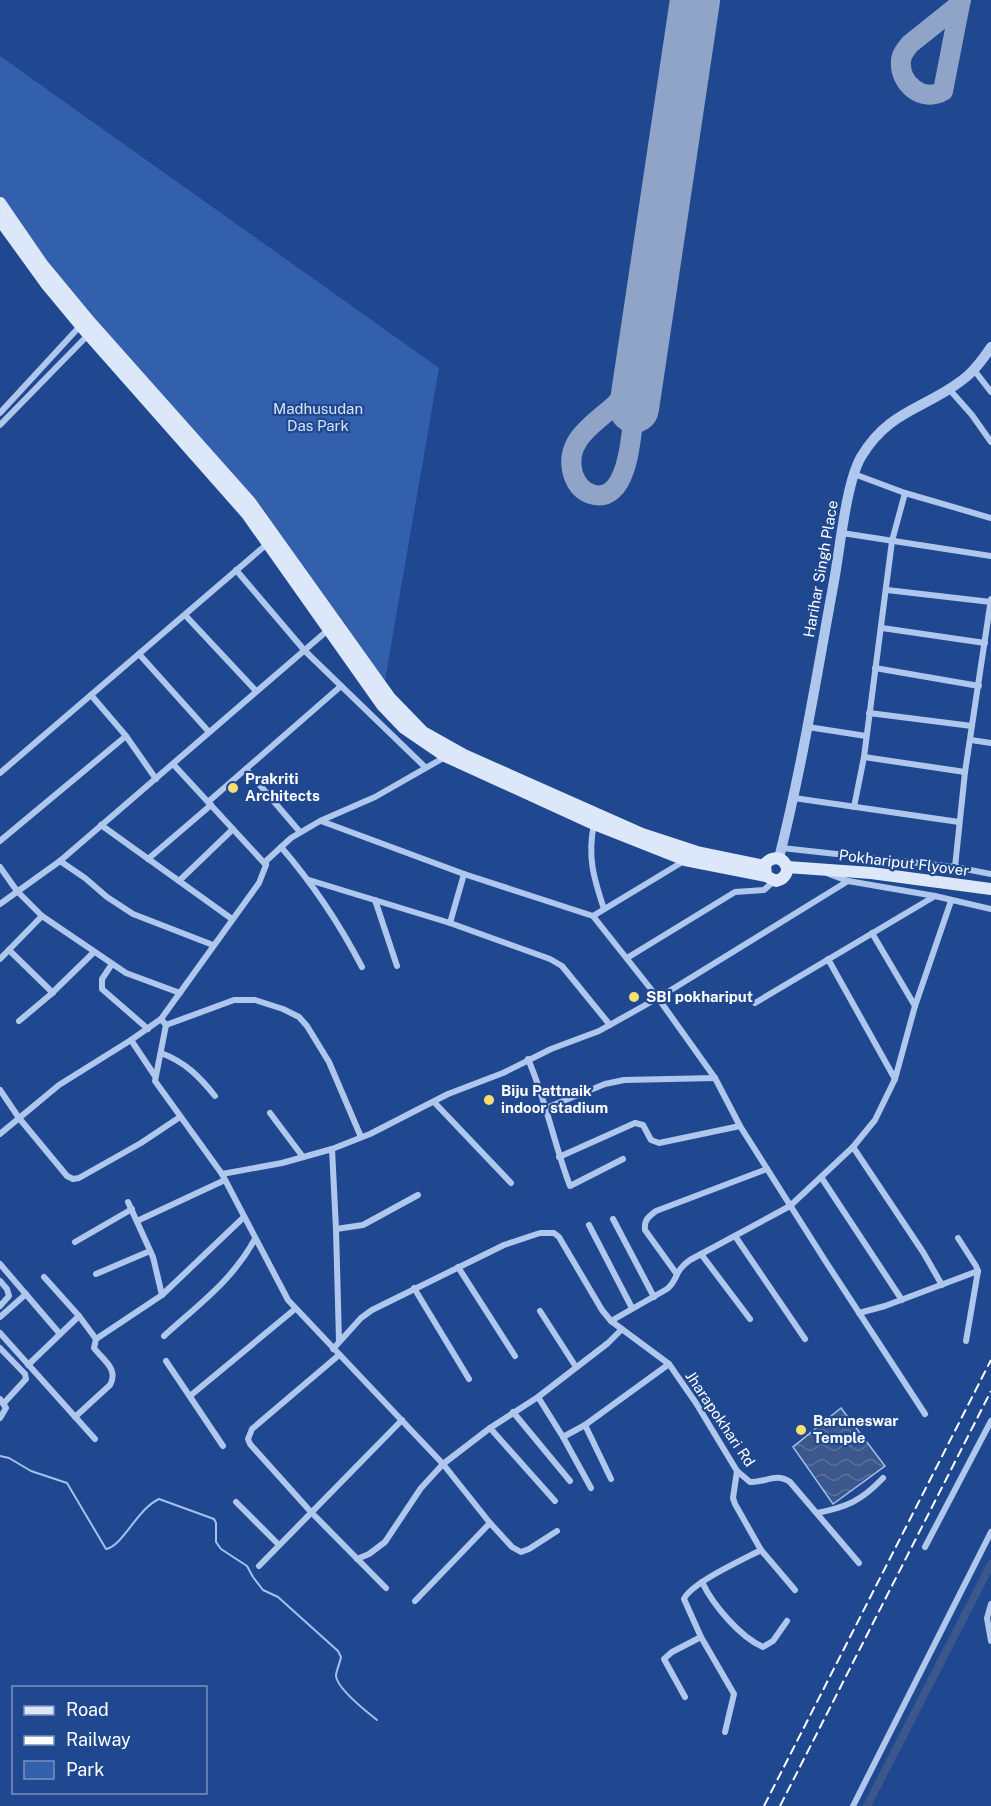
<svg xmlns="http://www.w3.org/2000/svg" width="991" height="1806" viewBox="0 0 991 1806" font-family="'Public Sans',sans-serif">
<defs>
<pattern id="water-waves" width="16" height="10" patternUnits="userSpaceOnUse" patternTransform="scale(1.5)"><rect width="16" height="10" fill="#3b578c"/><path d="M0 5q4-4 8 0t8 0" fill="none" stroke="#58709d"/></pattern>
</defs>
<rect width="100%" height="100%" fill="#204890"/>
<polygon fill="#3360ad" points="0,56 439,368 385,680 198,444 95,328 0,203"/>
<polygon fill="url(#water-waves)" stroke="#a4c0ee" stroke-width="1.5" points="841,1408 885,1466 833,1504 793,1447"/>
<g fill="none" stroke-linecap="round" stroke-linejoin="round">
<path stroke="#a4c0ee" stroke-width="2" d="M0,1456L9,1458L31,1471L67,1483L106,1549C123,1546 137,1509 159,1499L214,1519L216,1523V1542L221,1549L247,1566L253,1577L263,1590L278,1597L338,1651L341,1657C340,1663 336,1671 336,1676C337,1689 367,1712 377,1720"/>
<polyline stroke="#3b578c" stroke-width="8" points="867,1806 991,1564"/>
<g stroke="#90a4c8" stroke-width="20">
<path d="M960,4L910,44C906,49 901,55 901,61C899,84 923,103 943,91L960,4L961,0"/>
<path d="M634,408C632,430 629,507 591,494C582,491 576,483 573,474C561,432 612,417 630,388C638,376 640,358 644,344"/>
</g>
<polyline stroke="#90a4c8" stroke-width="50" points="634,408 695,0"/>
<g stroke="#b0c7ed" stroke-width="6">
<polyline points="974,370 991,392"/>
<polyline points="949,389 972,415 991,442"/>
<polyline points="0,413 81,325"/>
<polyline points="0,425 88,335"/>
<polyline points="854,474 905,493 991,518"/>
<polyline points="842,533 991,556"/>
<polyline points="236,570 305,651 425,767"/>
<polyline points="887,590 991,602"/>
<polyline points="185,615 256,691"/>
<polyline points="882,628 985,643"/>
<polyline points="139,654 209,732"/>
<polyline points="875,668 979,686"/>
<polyline points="91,695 126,736 156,779"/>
<polyline points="869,713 972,726"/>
<polyline points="808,727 866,736"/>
<polyline points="971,740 991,743"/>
<polyline points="445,757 375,797 320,821 291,838 266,861 266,865 259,883 161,1019 166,1025 155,1081 222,1174 288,1300 443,1464 490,1523 512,1547 521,1552 529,1549 557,1531"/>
<polyline points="864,757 965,772"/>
<polyline points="173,764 266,865"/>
<polyline points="246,769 300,832"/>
<polyline points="0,773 267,544"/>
<polyline points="794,798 959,822"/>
<polyline points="208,802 341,686"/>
<polyline points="854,807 864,757 892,541 905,493"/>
<polyline points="321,821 464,874 593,916 684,861"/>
<path d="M594,824C587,857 594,879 604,909"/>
<polyline points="101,825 232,919"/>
<polyline points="0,841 126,736"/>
<path d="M281,847C313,884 339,923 362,967"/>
<polyline points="782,848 955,867 991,874"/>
<polyline points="148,859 211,805"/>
<polyline points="60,861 85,878 107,897 133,914 213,945"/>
<polyline points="0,867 17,891 42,916 126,973 180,993"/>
<polyline points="955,867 965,772 991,599"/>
<polyline points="309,880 450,923 550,959 562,966 610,1025"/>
<polyline points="179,881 233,829"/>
<polyline points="848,881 935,896 991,909"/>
<polyline points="375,900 397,966"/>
<polyline points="0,904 60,861 328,630"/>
<polyline points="593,916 658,998 848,881 829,874"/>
<polyline points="450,923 464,874"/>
<polyline points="872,933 915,1006"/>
<polyline points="9,950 53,993"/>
<polyline points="627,958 735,892 764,890 774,881"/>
<polyline points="0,959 42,916"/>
<polyline points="828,959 895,1079"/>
<polyline points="112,964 102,979 102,989 148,1029"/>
<polyline points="755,1003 935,896"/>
<polyline points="19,1021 50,995 94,952"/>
<polyline points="166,1025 234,1000 255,1000 283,1009 299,1017 307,1026 329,1062 361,1137"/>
<polyline points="131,1040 155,1076"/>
<path d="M161,1053C185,1062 199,1076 215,1096"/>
<path d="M528,1059C546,1100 554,1144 570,1186L623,1159"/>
<polyline points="0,1090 19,1118 67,1176 73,1179 79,1178 141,1143 180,1117"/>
<polyline points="434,1102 511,1183"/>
<polyline points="546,1108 605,1084 624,1080 715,1078"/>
<polyline points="270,1113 303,1157"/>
<polyline points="0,1134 59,1085 131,1040 161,1019"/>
<polyline points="853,1147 923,1252 942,1285"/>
<polyline points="332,1149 336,1229 339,1341"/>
<polyline points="559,1157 635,1123 643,1125 651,1140 659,1143 740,1126"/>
<polyline points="222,1174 282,1163 332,1149 370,1134 448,1094 503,1073 551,1049 599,1031 658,998 715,1078 740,1126 826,1262 925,1414"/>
<polyline points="821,1177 902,1300"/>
<polyline points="128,1202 153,1257 162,1295"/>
<polyline points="613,1219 654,1297"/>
<polyline points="137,1221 225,1180"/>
<polyline points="589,1225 632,1308"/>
<polyline points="336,1229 363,1225 418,1195"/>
<polyline points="735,1236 805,1339"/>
<polyline points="958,1238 976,1266 978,1271 966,1341"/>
<polyline points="75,1242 132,1209"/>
<polyline points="701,1254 750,1319"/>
<polyline points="0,1264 60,1334"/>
<polyline points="458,1267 515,1356"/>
<path d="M676,1273L645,1230C644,1220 648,1217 656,1211L767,1169"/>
<polyline points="96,1274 150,1251"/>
<polyline points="44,1277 79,1316 96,1339"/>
<polyline points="0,1281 7,1289 9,1296 0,1306"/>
<polyline points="414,1288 469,1379"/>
<polyline points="540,1311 576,1367"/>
<polyline points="859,1313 885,1306 978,1271"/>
<polyline points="0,1317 26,1294"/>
<path d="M611,1321L667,1289C679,1279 673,1272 690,1260L790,1206L853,1147L875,1120L895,1079L915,1006L951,901"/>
<polyline points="0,1333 95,1439"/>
<path d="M164,1336C198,1305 232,1281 255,1239"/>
<polyline points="0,1348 25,1374 26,1379 4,1403"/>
<path d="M333,1349L361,1318L372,1310L504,1245L540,1233H554L559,1237L602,1310L611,1321L669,1364L696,1403L737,1471L750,1482C765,1483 776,1472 790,1482L859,1563"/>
<polyline points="339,1355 252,1429 248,1439 250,1444 311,1512 386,1588"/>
<polyline points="166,1361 223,1446"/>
<polyline points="28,1365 79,1316"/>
<polyline points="190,1396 295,1309"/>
<polyline points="538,1397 563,1437 591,1488"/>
<polyline points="0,1399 6,1408 0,1418"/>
<polyline points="513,1412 570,1481"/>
<path d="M75,1417L110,1385C119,1369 103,1360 94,1348L96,1339L162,1295L244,1217"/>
<polyline points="585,1425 611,1479"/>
<polyline points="490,1428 555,1501"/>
<polyline points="563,1437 585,1425 669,1364"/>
<polyline points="737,1471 733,1498 735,1504 761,1550 795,1590"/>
<polyline points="236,1502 279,1545"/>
<path d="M817,1513C847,1507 861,1501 883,1478"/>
<polyline points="925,1547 991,1421"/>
<polyline points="357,1559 369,1554 385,1542 421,1488 443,1464 490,1428 538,1397 608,1343 622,1329"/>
<polyline points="259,1566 402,1420"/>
<path d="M702,1582C713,1605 740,1637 763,1647L773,1641L787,1621"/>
<polyline points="415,1601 490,1523"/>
<polyline points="991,1604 987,1618 991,1641"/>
<polyline points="685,1697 664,1659 672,1652 701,1637"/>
<path d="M725,1732L734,1694L701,1637L684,1599C691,1583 744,1559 761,1550"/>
<polyline points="853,1806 991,1532"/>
</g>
<path stroke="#b0c7ed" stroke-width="10" d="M779,858C802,767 817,674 834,581C840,549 846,483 861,457C888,411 924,409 961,381C974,372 983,359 991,347"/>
<g stroke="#dce7fa" stroke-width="12">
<polyline points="0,203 42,264 90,322 250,502 390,698 423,732 464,755 642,834 697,852 764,866"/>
<path d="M0,220L47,285L81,326L247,514L382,705L404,728L445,756L594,824L685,860L766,876L776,881C799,875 781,846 765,864L766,876"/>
<polyline points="787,867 871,873 991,889"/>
</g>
<g stroke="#fff" stroke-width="2" stroke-dasharray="10 4.5" stroke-linecap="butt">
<polyline points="764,1806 991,1360"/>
<polyline points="780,1806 991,1391"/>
</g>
</g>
<g fill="#fade70" stroke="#204890" stroke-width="2">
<circle cx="233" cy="788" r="6"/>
<circle cx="634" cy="997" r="6"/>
<circle cx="489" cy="1100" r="6"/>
<circle cx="801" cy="1430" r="6"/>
</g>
<g text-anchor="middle" stroke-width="4.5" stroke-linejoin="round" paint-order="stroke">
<g font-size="15" fill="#d5e3f9" stroke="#204890">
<text x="318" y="414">Madhusudan<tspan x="318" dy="17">Das Park</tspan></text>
</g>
<g font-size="15" fill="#fff" stroke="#204890">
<text transform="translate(821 569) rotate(-80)" y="5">Harihar Singh Place</text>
<text transform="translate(904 863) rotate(7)" y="5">Pokhariput Flyover</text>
<text transform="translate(720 1419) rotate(56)" y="5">Jharapokhari Rd</text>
</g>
<g font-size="15" font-weight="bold" fill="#fff" stroke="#204890" text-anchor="start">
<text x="245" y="784">Prakriti<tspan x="245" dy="17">Architects</tspan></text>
<text x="646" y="1002">SBI pokhariput</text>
<text x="501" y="1096">Biju Pattnaik<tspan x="501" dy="17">indoor stadium</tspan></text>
<text x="813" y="1426">Baruneswar<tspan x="813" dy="17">Temple</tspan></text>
</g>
</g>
<rect x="12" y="1686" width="195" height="108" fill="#204890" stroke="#7991bc" stroke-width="1.5"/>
<rect x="24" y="1706" width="30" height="9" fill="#dce7fa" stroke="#7991bc" stroke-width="1.5"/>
<text x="66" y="1716" font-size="18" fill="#ffffff">Road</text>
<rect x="24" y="1736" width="30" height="9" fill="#ffffff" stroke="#7991bc" stroke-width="1.5"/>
<text x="66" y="1746" font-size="18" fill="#ffffff">Railway</text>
<rect x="24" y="1761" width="30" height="18" fill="#3360ad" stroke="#7991bc" stroke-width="1.5"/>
<text x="66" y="1776" font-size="18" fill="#ffffff">Park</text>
</svg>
